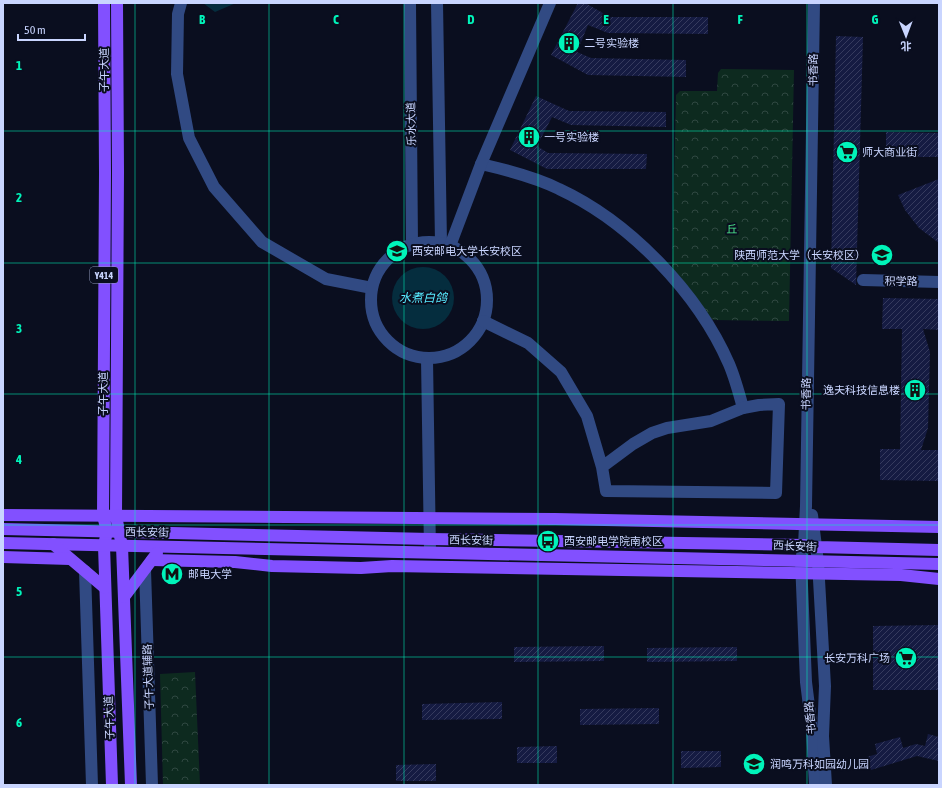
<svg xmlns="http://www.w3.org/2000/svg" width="942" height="788" viewBox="0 0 942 788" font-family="'Asap Condensed','Noto Sans SC',sans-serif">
<defs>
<pattern id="park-crowns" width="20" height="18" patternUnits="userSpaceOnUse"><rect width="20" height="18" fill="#0d2a1f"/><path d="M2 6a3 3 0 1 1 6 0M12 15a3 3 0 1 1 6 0" fill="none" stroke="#2f4841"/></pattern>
<pattern id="building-hatch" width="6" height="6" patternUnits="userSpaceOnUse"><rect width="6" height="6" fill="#151b42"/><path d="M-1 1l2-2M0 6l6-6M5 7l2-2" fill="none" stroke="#363b5e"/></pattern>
</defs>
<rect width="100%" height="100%" fill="#0a0e1f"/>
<g fill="url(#park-crowns)">
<polygon points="721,69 794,70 789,321 714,320 703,315 672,273 676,95 680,91 717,91 718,73"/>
<polygon points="195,672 200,785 163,785 160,674"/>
</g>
<g fill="#052d3e">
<polygon points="203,3 236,3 215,12"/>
<circle cx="423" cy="298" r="31"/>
</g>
<g fill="url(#building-hatch)">
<polygon points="578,3 585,3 610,17 708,17 708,34 608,33 588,25 577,52 591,58 686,60 686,77 588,75 551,55"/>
<polygon points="836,36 863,37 856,285 831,268"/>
<polygon points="536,96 569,111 666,112 666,127 571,125 552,117 537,146 548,153 647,154 646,169 547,169 510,150"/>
<polygon points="886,132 939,133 939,157 886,157"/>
<polygon points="939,179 939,243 919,228 905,210 898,195"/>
<polygon points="883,298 939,299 939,330 923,329 930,352 928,428 921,450 939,450 939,481 880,480 880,449 900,449 902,329 882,329"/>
<polygon points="939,625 939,690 873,690 873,626"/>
<polygon points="604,646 604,661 514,662 514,647"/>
<polygon points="737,647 737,661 647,662 647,648"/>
<polygon points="502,702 502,719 422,720 422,704"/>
<polygon points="659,708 659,724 580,725 580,709"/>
<polygon points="928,734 939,737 939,761 917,756 871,770 867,757 877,754 875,744 900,737 903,748 916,744 925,746"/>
<polygon points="557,746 557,763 517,763 517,747"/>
<polygon points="681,751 721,751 721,767 681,768"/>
<polygon points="436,764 436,781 396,781 396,765"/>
</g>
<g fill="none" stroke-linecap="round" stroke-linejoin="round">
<g stroke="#314a83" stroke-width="12">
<polyline points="181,3 178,14 177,74 189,138 214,187 262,242 326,279 372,288"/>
<polyline points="410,3 412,245"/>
<polyline points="437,3 441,243"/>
<polyline points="814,3 806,506 804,545 801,561 806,682 812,730 815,785"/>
<path d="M481,164C507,170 535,177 559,189C630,222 698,293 729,364C735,378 739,393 743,408"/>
<circle cx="429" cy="300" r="58"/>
<polyline points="450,246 481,164 550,3"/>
<polyline points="863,280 939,282"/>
<polyline points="483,321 528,343 561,372 587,416 602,467 606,491 776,493 779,404 759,405 743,408 711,421 667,428 652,433 633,444 602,467"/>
<polyline points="427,359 430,552"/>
<polyline points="812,515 818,562 825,686 823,736 826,785"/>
<polyline points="145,570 152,785"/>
<polyline points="85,571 92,785"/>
</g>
<g stroke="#8250ff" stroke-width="12">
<polyline points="104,3 105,173 103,516 107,531 104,546 112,785"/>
<polyline points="117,3 118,172 116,516 122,546 131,785"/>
<polyline points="3,515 555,519 939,527"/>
<polyline points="3,529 430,539 804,545 817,547 939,550"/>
<polyline points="3,543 939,564"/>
<polyline points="53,544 105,588"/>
<polyline points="3,557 70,559"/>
<polyline points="152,560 235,562 272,566 361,568 392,566 901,575 939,579"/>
<polyline points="124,597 157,553"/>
</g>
</g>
<path fill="none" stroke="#00f4ba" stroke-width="1" stroke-opacity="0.55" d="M135,3V785M269,3V785M404,3V785M538,3V785M673,3V785M807,3V785M3,131H939M3,263H939M3,394H939M3,525H939M3,657H939"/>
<defs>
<g id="building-disc" transform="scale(1.15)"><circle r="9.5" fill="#00f4ba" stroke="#0a0e1f"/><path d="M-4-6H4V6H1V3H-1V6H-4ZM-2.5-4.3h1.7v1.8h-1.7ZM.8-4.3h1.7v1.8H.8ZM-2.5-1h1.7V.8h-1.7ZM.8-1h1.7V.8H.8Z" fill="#111"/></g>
<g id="supermarket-disc" transform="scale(1.15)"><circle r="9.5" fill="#00f4ba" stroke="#0a0e1f"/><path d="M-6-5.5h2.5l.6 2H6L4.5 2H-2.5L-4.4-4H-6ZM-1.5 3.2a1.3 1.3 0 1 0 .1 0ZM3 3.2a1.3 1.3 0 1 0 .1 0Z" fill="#111"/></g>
<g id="university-disc" transform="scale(1.15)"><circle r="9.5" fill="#00f4ba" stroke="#0a0e1f"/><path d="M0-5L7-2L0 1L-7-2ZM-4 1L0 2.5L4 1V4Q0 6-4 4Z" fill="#111"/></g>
<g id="bus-disc" transform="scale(1.15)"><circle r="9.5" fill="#00f4ba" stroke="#0a0e1f"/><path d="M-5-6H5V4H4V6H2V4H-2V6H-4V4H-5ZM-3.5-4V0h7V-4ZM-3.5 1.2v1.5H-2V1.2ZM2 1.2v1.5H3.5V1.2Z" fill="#111"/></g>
<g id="metro-disc" transform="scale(1.15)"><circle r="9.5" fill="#00f4ba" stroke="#0a0e1f"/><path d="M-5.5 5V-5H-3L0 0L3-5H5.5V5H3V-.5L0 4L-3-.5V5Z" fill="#111"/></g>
<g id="school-disc" transform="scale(1.15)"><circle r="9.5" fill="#00f4ba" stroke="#0a0e1f"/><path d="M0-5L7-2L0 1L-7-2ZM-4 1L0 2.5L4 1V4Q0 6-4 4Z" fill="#111"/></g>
</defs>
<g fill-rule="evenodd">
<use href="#building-disc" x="569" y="43"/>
<use href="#building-disc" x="529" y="137"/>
<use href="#supermarket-disc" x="847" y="152"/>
<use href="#university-disc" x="397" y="251"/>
<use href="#university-disc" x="882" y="255"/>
<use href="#building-disc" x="915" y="390"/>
<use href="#bus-disc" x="548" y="541"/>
<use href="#metro-disc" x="172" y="574"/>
<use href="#supermarket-disc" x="906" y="658"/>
<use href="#school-disc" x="754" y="764"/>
</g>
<g text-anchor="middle" stroke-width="4" stroke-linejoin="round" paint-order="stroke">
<rect fill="#0a0e1f" stroke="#9099bc" stroke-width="1" x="90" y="267" width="28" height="16" rx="3"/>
<g font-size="10" font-weight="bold" fill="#c9d5ff">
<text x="104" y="279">Y414</text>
</g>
<g font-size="11" fill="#c9d5ff" stroke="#0a0e1f" text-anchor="start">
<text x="584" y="47">二号实验楼</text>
<text x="544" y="141">一号实验楼</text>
<text x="862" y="156">师大商业街</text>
<text x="412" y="255">西安邮电大学长安校区</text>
<text x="866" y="259" text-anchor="end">陕西师范大学（长安校区）</text>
<text x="900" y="394" text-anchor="end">逸夫科技信息楼</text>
<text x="564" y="545">西安邮电学院南校区</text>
<text x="188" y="578">邮电大学</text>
<text x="890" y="662" text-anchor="end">长安万科广场</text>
<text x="770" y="768">润鸣万科如园幼儿园</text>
</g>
<g font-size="11" fill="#c9d5ff" stroke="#0a0e1f">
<text transform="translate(104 70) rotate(-90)" y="4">子午大道</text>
<text transform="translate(813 70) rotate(-89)" y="4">书香路</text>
<text transform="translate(411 124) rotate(-91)" y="4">乐水大道</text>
<text transform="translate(901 281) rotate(1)" y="4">积学路</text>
<text transform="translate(103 394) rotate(-90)" y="4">子午大道</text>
<text transform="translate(806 394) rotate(-89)" y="4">书香路</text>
<text transform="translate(147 532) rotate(1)" y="4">西长安街</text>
<text transform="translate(471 540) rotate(1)" y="4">西长安街</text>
<text transform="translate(795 546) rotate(3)" y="4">西长安街</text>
<text transform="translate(148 677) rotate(-92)" y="4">子午大道辅路</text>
<text transform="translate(109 718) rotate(-92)" y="4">子午大道</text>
<text transform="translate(810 718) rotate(-96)" y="4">书香路</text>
</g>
<g font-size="11" fill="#4be98c" stroke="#0a0e1f">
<text x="732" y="233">丘</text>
</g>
<g font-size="12" font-style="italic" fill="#57eaff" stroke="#0a0e1f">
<text x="423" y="302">水煮白鸽</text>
</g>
</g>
<g font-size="13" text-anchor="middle" font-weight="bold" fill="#00f4ba" stroke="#0a0e1f" stroke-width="4" stroke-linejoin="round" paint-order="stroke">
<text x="202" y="24">B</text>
<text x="336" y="24">C</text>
<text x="471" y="24">D</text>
<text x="606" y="24">E</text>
<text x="740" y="24">F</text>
<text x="875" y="24">G</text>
<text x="19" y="70">1</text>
<text x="19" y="202">2</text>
<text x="19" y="333">3</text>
<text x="19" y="464">4</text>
<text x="19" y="596">5</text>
<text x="19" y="727">6</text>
</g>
<rect width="942" height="788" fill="none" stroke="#c9d5ff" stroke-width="8"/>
<g transform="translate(906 36) rotate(179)" stroke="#0a0e1f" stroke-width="3" paint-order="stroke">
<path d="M0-3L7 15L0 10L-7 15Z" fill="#c9d5ff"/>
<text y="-6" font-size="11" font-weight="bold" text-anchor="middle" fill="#c9d5ff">北</text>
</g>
<path d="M18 34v6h67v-6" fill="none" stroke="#c9d5ff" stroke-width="2"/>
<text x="24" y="34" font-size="12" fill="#c9d5ff" stroke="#0a0e1f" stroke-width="3" paint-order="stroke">50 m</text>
</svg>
